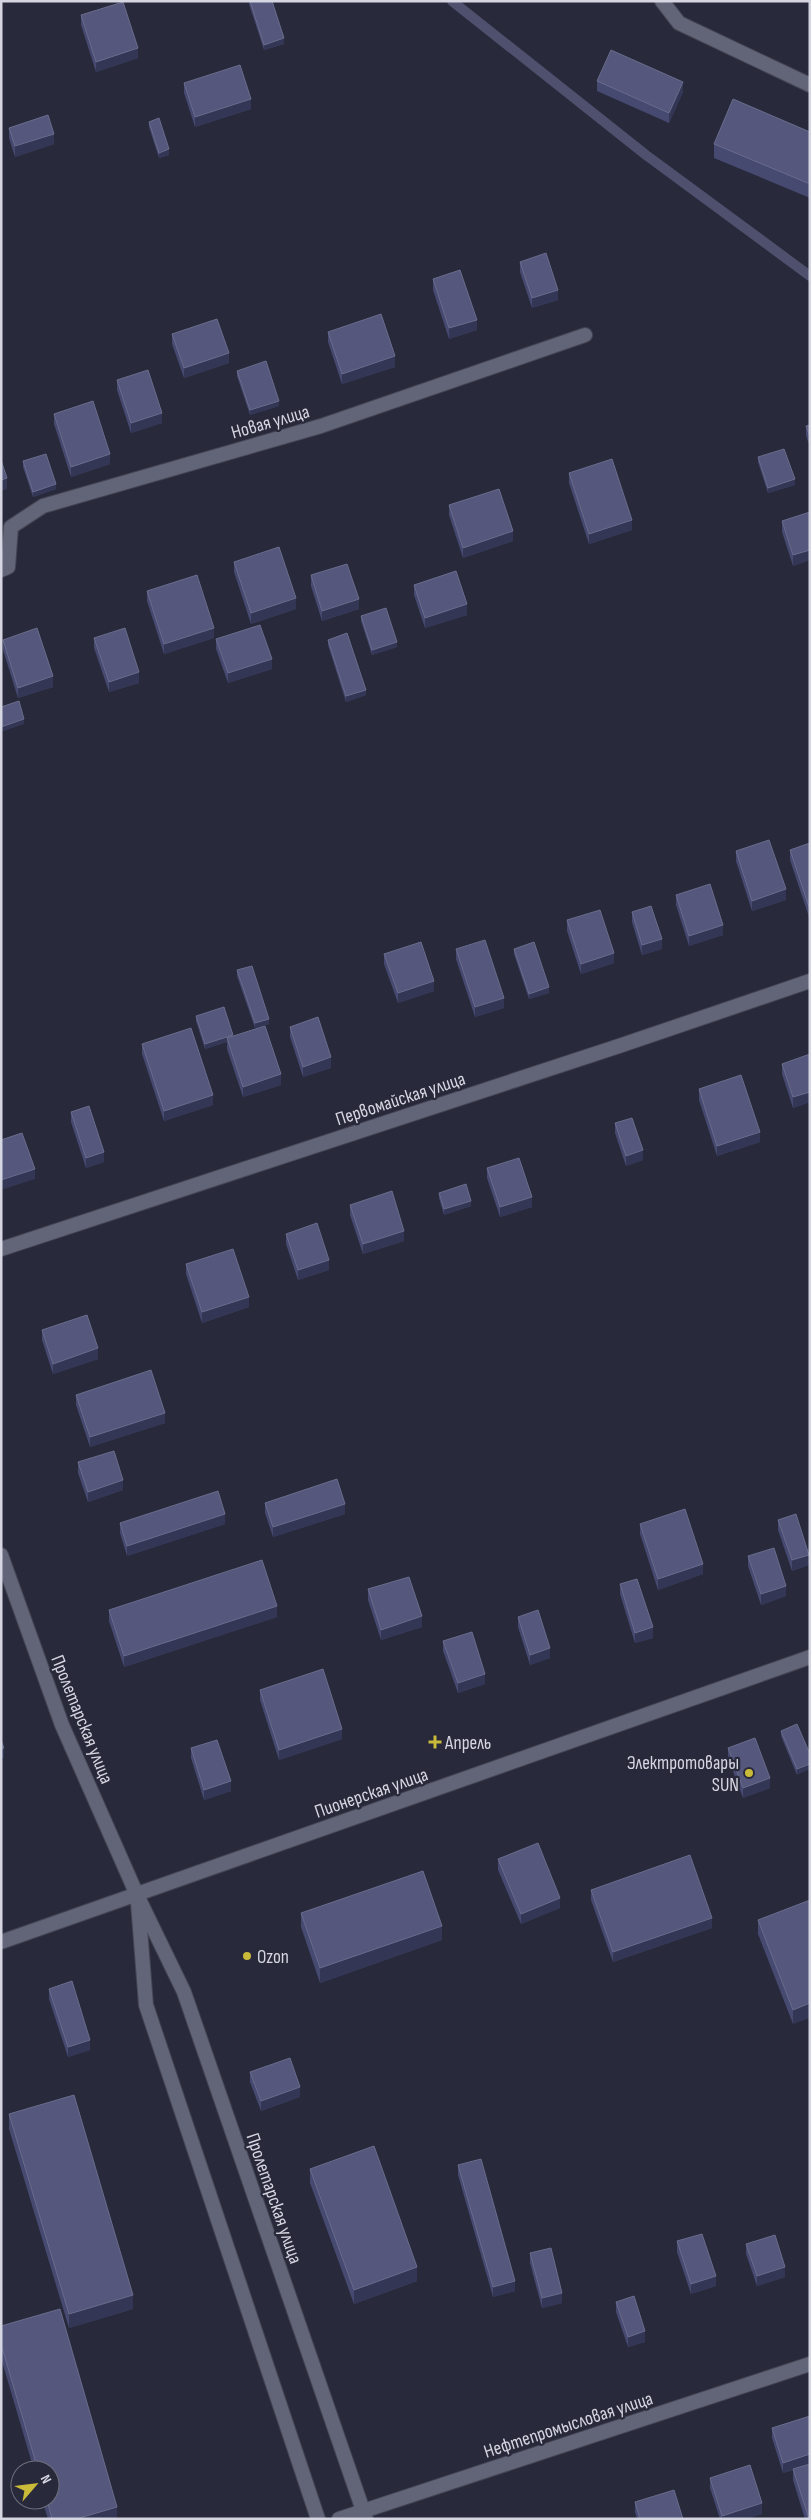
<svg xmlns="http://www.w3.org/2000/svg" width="811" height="2520" viewBox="0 0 811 2520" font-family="'Sofia Sans Condensed',sans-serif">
<rect width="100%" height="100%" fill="#28293a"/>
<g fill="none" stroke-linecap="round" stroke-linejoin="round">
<polyline stroke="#4f506d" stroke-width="10" points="452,1 646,155 810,276"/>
<g stroke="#444553" stroke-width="16">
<polyline id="service" points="662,1 679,23 810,85"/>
</g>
<g stroke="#444553" stroke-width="16">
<g id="minor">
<polyline points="1,570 8,567 11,527 43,506 321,426 585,335"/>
<polyline points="1,1249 619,1046 810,981"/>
<polyline points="1,1555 62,1725 137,1895 184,1992 366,2519"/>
<polyline points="138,1903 146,2005 318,2519"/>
<polyline points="339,2519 810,2364"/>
</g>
</g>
<g stroke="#444553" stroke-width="16">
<polyline id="secondary" points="1,1942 810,1657"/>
</g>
<use href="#service" stroke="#626578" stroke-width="14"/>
<use href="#minor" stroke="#626578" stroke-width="14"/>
<use href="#secondary" stroke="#626578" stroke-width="14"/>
</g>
<g fill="#464970">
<polygon points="249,1 272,1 284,44 264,50 249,4"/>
<polygon points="81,15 138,58 96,72 81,25"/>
<polygon points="597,81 683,92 669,123 597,91"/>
<polygon points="184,83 251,109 195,127 184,93"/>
<polygon points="149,122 169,155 159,158 149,127"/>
<polygon points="9,128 54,144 15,157 9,138"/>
<polygon points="810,132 810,198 714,158 714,144"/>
<polygon points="520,262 558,300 532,308 520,272"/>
<polygon points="433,279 477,330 449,339 433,290"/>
<polygon points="328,332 395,367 342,384 328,342"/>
<polygon points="172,334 229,363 184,378 172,344"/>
<polygon points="237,371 279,406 250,415 237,376"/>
<polygon points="117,380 162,423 131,433 117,390"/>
<polygon points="54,414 110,464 71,477 54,424"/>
<polygon points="810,425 810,447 806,436 806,426"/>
<polygon points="758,457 795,485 768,493 758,462"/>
<polygon points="23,461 56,489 33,497 23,467"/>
<polygon points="569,473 632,530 589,544 569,483"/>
<polygon points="449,505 513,541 463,558 449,515"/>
<polygon points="810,512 810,560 793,566 782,532 782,521"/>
<polygon points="234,562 296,609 251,624 234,572"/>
<polygon points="311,575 359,609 322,621 311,586"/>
<polygon points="414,585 467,615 425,628 414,595"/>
<polygon points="147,591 214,638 164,654 147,601"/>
<polygon points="361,616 397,647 372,655 361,621"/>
<polygon points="94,638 139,683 109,692 94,648"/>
<polygon points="216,639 272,669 228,683 216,649"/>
<polygon points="3,640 53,687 18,698 3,650"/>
<polygon points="328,640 366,695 346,702 328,645"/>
<polygon points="810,843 809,917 790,860 790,850"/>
<polygon points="736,851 786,900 752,911 736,861"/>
<polygon points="676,895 723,935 689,946 676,905"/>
<polygon points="632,912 662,949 642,955 632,922"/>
<polygon points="567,920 614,963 581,974 567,931"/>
<polygon points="456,949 504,1008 475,1017 456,959"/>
<polygon points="514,949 549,993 529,999 514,954"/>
<polygon points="384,954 434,991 398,1003 384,964"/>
<polygon points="237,970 269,1024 255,1028 237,976"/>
<polygon points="196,1016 233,1036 281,1085 243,1097 227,1049 227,1042 205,1049 196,1021"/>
<polygon points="290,1027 331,1068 303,1077 290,1037"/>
<polygon points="142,1044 213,1105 164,1121 142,1054"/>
<polygon points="810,1054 810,1102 793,1108 782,1074 782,1064"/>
<polygon points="699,1089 760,1142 717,1156 699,1100"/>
<polygon points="71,1112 104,1162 86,1168 71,1122"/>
<polygon points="615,1123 643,1160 626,1166 615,1133"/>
<polygon points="487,1168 532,1207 500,1217 487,1178"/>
<polygon points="439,1193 471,1206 444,1215 439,1198"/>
<polygon points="350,1205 404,1241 363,1254 350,1215"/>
<polygon points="286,1234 329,1270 298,1280 286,1244"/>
<polygon points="186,1264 249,1307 202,1323 186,1274"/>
<polygon points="42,1330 98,1359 53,1374 42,1340"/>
<polygon points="76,1395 165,1423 90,1447 76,1405"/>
<polygon points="78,1462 123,1490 88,1502 78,1473"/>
<polygon points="265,1503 345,1514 273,1537 265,1513"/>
<polygon points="778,1520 809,1565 792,1571 778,1530"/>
<polygon points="120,1523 225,1524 127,1556 120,1533"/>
<polygon points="640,1524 703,1574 658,1590 640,1534"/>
<polygon points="748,1556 786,1596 761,1605 748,1566"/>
<polygon points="620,1584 653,1638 635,1643 620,1594"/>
<polygon points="368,1589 422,1627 381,1640 368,1600"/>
<polygon points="109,1610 277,1617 124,1667 109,1621"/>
<polygon points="518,1617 550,1658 530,1665 518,1627"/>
<polygon points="443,1641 485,1684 458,1693 443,1651"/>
<polygon points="260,1690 342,1739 279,1760 260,1700"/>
<polygon points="797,1724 797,1775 781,1736 781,1731"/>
<polygon points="191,1748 231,1791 204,1800 191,1758"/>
<polygon points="728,1748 770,1788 743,1798 728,1758"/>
<polygon points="498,1859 560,1908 521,1924 498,1870"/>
<polygon points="591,1890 712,1928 613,1962 591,1900"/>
<polygon points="810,1900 793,2024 758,1934 758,1920"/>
<polygon points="301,1913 442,1940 320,1983 301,1927"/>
<polygon points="49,1989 90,2050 68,2057 49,1999"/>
<polygon points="250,2072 300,2097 261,2111 250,2082"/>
<polygon points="9,2114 133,2309 69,2328 9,2129"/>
<polygon points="458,2165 515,2291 493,2297 458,2175"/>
<polygon points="310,2169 417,2281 354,2304 310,2183"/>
<polygon points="677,2241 716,2286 691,2294 677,2252"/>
<polygon points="746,2244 785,2277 757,2286 746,2254"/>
<polygon points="530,2253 562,2303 542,2308 530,2263"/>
<polygon points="616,2302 645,2342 628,2347 616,2312"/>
<polygon points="1,2326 117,2519 48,2519 42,2500 50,2500 50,2470 34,2470 1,2358"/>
<polygon points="810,2416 810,2519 805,2519 793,2480 793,2470 783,2473 772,2438 772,2428"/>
<polygon points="710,2478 762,2514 746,2519 720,2519 710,2488"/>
<polygon points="635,2502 683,2519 637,2519 635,2512"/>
</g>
<g fill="#333655">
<polygon points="284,38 284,44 264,50 264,45"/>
<polygon points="138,48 138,58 96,72 96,62"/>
<polygon points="683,82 683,92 669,123 669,113"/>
<polygon points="251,99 251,109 195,127 195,117"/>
<polygon points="54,134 54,144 15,157 15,146"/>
<polygon points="169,149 169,155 159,158 159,153"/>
<polygon points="558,290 558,300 532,308 532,298"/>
<polygon points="477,320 477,330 449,339 449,328"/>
<polygon points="229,353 229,363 184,378 184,368"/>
<polygon points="395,356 395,367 342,384 342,374"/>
<polygon points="279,401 279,406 250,415 250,410"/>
<polygon points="162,413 162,423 131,433 131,423"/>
<polygon points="110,454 110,464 71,477 71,467"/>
<polygon points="7,478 7,489 1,491 1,480"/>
<polygon points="795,479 795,485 768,493 768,488"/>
<polygon points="56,484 56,489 33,497 33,492"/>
<polygon points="632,520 632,530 589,544 589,534"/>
<polygon points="513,531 513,541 463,558 463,548"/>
<polygon points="810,550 810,560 793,566 793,555"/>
<polygon points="296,598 296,609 251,624 251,613"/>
<polygon points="359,599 359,609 322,621 322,611"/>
<polygon points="467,604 467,615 425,628 425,618"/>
<polygon points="214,628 214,638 164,654 164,644"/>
<polygon points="397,642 397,647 372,655 372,650"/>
<polygon points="272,659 272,669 228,683 228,673"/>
<polygon points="139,672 139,683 109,692 109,682"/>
<polygon points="53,676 53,687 18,698 18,688"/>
<polygon points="366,690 366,695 346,702 346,696"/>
<polygon points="24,719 24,724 1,732 1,727"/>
<polygon points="786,889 786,900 752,911 752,901"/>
<polygon points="723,925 723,935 689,946 689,936"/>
<polygon points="662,939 662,949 642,955 642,945"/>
<polygon points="614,953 614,963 581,974 581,964"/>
<polygon points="434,981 434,991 398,1003 398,993"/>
<polygon points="549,987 549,993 529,999 529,994"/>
<polygon points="504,998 504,1008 475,1017 475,1007"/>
<polygon points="269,1019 269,1024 255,1028 255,1023"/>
<polygon points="233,1035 233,1040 227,1038 227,1042 205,1049 205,1044"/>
<polygon points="331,1057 331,1068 303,1077 303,1067"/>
<polygon points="281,1074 281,1085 243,1097 243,1087"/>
<polygon points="810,1092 810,1102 793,1108 793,1097"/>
<polygon points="213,1095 213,1105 164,1121 164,1111"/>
<polygon points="760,1132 760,1142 717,1156 717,1146"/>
<polygon points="643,1150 643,1160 626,1166 626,1156"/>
<polygon points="104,1152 104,1162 86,1168 86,1158"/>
<polygon points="35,1169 35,1179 1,1190 1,1180"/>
<polygon points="532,1197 532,1207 500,1217 500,1207"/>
<polygon points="471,1201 471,1206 444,1215 444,1209"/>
<polygon points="404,1231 404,1241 363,1254 363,1244"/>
<polygon points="329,1260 329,1270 298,1280 298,1270"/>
<polygon points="249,1297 249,1307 202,1323 202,1312"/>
<polygon points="98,1348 98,1359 53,1374 53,1364"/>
<polygon points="165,1413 165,1423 90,1447 90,1437"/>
<polygon points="123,1480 123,1490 88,1502 88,1492"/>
<polygon points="345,1504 345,1514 273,1537 273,1527"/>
<polygon points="225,1514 225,1524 127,1556 127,1546"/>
<polygon points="809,1555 809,1565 792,1571 792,1560"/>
<polygon points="703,1564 703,1574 658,1590 658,1579"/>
<polygon points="786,1586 786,1596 761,1605 761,1594"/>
<polygon points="277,1606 277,1617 124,1667 124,1656"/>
<polygon points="422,1616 422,1627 381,1640 381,1630"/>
<polygon points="653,1627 653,1638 635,1643 635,1633"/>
<polygon points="550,1648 550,1658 530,1665 530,1655"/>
<polygon points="485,1674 485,1684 458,1693 458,1683"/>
<polygon points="342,1729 342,1739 279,1760 279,1750"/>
<polygon points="4,1748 4,1758 1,1759 1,1749"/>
<polygon points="810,1764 810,1769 797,1775 797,1769"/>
<polygon points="770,1778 770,1788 743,1798 743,1788"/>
<polygon points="231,1781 231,1791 204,1800 204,1790"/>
<polygon points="560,1898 560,1908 521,1924 521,1914"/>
<polygon points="712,1918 712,1928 613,1962 613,1952"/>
<polygon points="442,1926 442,1940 320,1983 320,1968"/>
<polygon points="810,2003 810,2018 793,2024 793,2010"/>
<polygon points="90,2040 90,2050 68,2057 68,2047"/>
<polygon points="300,2087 300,2097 261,2111 261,2101"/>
<polygon points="417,2267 417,2281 354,2304 354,2290"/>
<polygon points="785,2267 785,2277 757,2286 757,2276"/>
<polygon points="716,2276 716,2286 691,2294 691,2284"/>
<polygon points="515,2281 515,2291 493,2297 493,2287"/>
<polygon points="562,2293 562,2303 542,2308 542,2298"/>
<polygon points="133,2295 133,2309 69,2328 69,2314"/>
<polygon points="645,2331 645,2342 628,2347 628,2337"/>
<polygon points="810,2454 810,2464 783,2473 783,2463"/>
<polygon points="762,2503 762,2514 746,2519 722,2519 722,2516"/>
<polygon points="117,2507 117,2519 76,2519"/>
</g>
<g fill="#55587c" stroke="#696c8c">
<polygon points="250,1 272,1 284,38 264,45"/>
<polygon points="123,2 138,48 96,62 81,15"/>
<polygon points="611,50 683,82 669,113 597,81"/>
<polygon points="240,65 251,99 195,117 184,83"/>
<polygon points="733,99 810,132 810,184 714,144"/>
<polygon points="48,115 54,134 15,146 9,128"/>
<polygon points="159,118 169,149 159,153 149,122"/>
<polygon points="546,253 558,290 532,298 520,262"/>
<polygon points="460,270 477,320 449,328 433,279"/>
<polygon points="381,314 395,356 342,374 328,332"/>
<polygon points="217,319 229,353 184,368 172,334"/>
<polygon points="266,361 279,401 250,410 237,371"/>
<polygon points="148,370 162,413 131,423 117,380"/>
<polygon points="93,401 110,454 71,467 54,414"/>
<polygon points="810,425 810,437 806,426"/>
<polygon points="784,449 795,479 768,488 758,457"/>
<polygon points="46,454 56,484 33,492 23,461"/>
<polygon points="612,459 632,520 589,534 569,473"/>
<polygon points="1,460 7,478 1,480"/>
<polygon points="499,489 513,531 463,548 449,505"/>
<polygon points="810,512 810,550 793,555 782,521"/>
<polygon points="279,547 296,598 251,613 234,562"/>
<polygon points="347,564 359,599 322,611 311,575"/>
<polygon points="456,571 467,604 425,618 414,585"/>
<polygon points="197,575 214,628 164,644 147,591"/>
<polygon points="386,608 397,642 372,650 361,616"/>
<polygon points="260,625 272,659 228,673 216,639"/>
<polygon points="37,628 53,676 18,688 3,640"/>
<polygon points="125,628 139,672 109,682 94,638"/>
<polygon points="347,633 366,690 346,696 328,640"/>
<polygon points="19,701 24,719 1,727 1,707"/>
<polygon points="769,840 786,889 752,901 736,851"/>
<polygon points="810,843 810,906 809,907 790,850"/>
<polygon points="710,884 723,925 689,936 676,895"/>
<polygon points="651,906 662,939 642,945 632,912"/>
<polygon points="600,910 614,953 581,964 567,920"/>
<polygon points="485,940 504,998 475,1007 456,949"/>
<polygon points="421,942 434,981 398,993 384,954"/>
<polygon points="534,942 549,987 529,994 514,949"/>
<polygon points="252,966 269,1019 255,1023 237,970"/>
<polygon points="224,1007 233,1035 205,1044 196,1016"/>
<polygon points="318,1017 331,1057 303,1067 290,1027"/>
<polygon points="265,1026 281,1074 243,1087 227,1038"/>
<polygon points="191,1028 213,1095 164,1111 142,1044"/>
<polygon points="810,1054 810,1092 793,1097 782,1064"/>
<polygon points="741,1075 760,1132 717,1146 699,1089"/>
<polygon points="89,1106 104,1152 86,1158 71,1112"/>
<polygon points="632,1118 643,1150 626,1156 615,1123"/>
<polygon points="22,1133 35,1169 1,1180 1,1140"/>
<polygon points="519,1158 532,1197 500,1207 487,1168"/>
<polygon points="466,1184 471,1201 444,1209 439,1193"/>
<polygon points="392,1191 404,1231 363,1244 350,1205"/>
<polygon points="317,1223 329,1260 298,1270 286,1234"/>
<polygon points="233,1249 249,1297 202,1312 186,1264"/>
<polygon points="87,1315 98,1348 53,1364 42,1330"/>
<polygon points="151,1370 165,1413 90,1437 76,1395"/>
<polygon points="114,1451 123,1480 88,1492 78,1462"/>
<polygon points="337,1479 345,1504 273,1527 265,1503"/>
<polygon points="218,1491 225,1514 127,1546 120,1523"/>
<polygon points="685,1509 703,1564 658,1579 640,1524"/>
<polygon points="796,1514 809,1555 792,1560 778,1520"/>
<polygon points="774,1548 786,1586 761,1594 748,1556"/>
<polygon points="262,1560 277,1606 124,1656 109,1610"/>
<polygon points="409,1577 422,1616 381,1630 368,1589"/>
<polygon points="637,1579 653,1627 635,1633 620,1584"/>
<polygon points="538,1610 550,1648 530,1655 518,1617"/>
<polygon points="472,1632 485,1674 458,1683 443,1641"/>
<polygon points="323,1669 342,1729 279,1750 260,1690"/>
<polygon points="797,1724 810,1754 810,1764 797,1769 781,1731"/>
<polygon points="755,1738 770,1778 743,1788 728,1748"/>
<polygon points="1,1740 4,1748 1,1749"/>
<polygon points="217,1740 231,1781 204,1790 191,1748"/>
<polygon points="538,1843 560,1898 521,1914 498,1859"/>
<polygon points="690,1855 712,1918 613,1952 591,1890"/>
<polygon points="423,1871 442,1926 320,1968 301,1913"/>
<polygon points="810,1900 810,2003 793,2010 758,1920"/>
<polygon points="72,1981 90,2040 68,2047 49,1989"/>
<polygon points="290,2058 300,2087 261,2101 250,2072"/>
<polygon points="74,2095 133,2295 69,2314 9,2114"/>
<polygon points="374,2146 417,2267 354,2290 310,2169"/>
<polygon points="481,2159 515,2281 493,2287 458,2165"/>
<polygon points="702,2234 716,2276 691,2284 677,2241"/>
<polygon points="775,2235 785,2267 757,2276 746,2244"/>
<polygon points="551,2248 562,2293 542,2298 530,2253"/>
<polygon points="634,2296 645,2331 628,2337 616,2302"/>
<polygon points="60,2309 117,2507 76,2519 52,2519 47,2500 50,2500 50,2470 38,2470 1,2344 1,2326"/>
<polygon points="810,2416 810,2454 783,2463 772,2428"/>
<polygon points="810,2464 810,2519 809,2519 793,2469"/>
<polygon points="750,2465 762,2503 722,2516 710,2478"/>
<polygon points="674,2490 683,2519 640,2519 635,2502"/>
</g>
<g fill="#caba3a" stroke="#28293a" stroke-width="2">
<path d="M432.5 1734.5h5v5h5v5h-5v5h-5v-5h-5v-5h5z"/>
<circle cx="749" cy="1773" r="5"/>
<circle cx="247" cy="1956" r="5"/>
</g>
<g text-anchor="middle" stroke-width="4.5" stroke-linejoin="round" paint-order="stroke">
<g font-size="19" fill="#d5d6e1" stroke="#28293a">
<text transform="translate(270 421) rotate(-16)" y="7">Новая улица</text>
<text transform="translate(400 1098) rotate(-18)" y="7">Первомайская улица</text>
<text transform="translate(83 1719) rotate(68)" y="7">Пролетарская улица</text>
<text transform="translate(371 1792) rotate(-19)" y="7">Пионерская улица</text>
<text transform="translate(275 2198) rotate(71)" y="7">Пролетарская улица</text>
<text transform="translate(568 2424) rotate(-18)" y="7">Нефтепромысловая улица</text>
</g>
<g font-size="19" fill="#d5d6e1" stroke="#28293a" text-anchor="start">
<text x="445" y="1749">Апрель</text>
<text x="739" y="1769" text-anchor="end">Электротовары<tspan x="739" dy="22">SUN</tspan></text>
<text x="257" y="1963">Ozon</text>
</g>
</g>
<rect width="811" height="2520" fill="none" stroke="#d5d6e1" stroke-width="5"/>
<g transform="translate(35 2485) rotate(62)"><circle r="24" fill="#28293a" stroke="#6d6e7d"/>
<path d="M0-4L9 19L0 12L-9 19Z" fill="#caba3a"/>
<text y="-8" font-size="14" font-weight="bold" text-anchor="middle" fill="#d5d6e1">N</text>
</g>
</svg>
